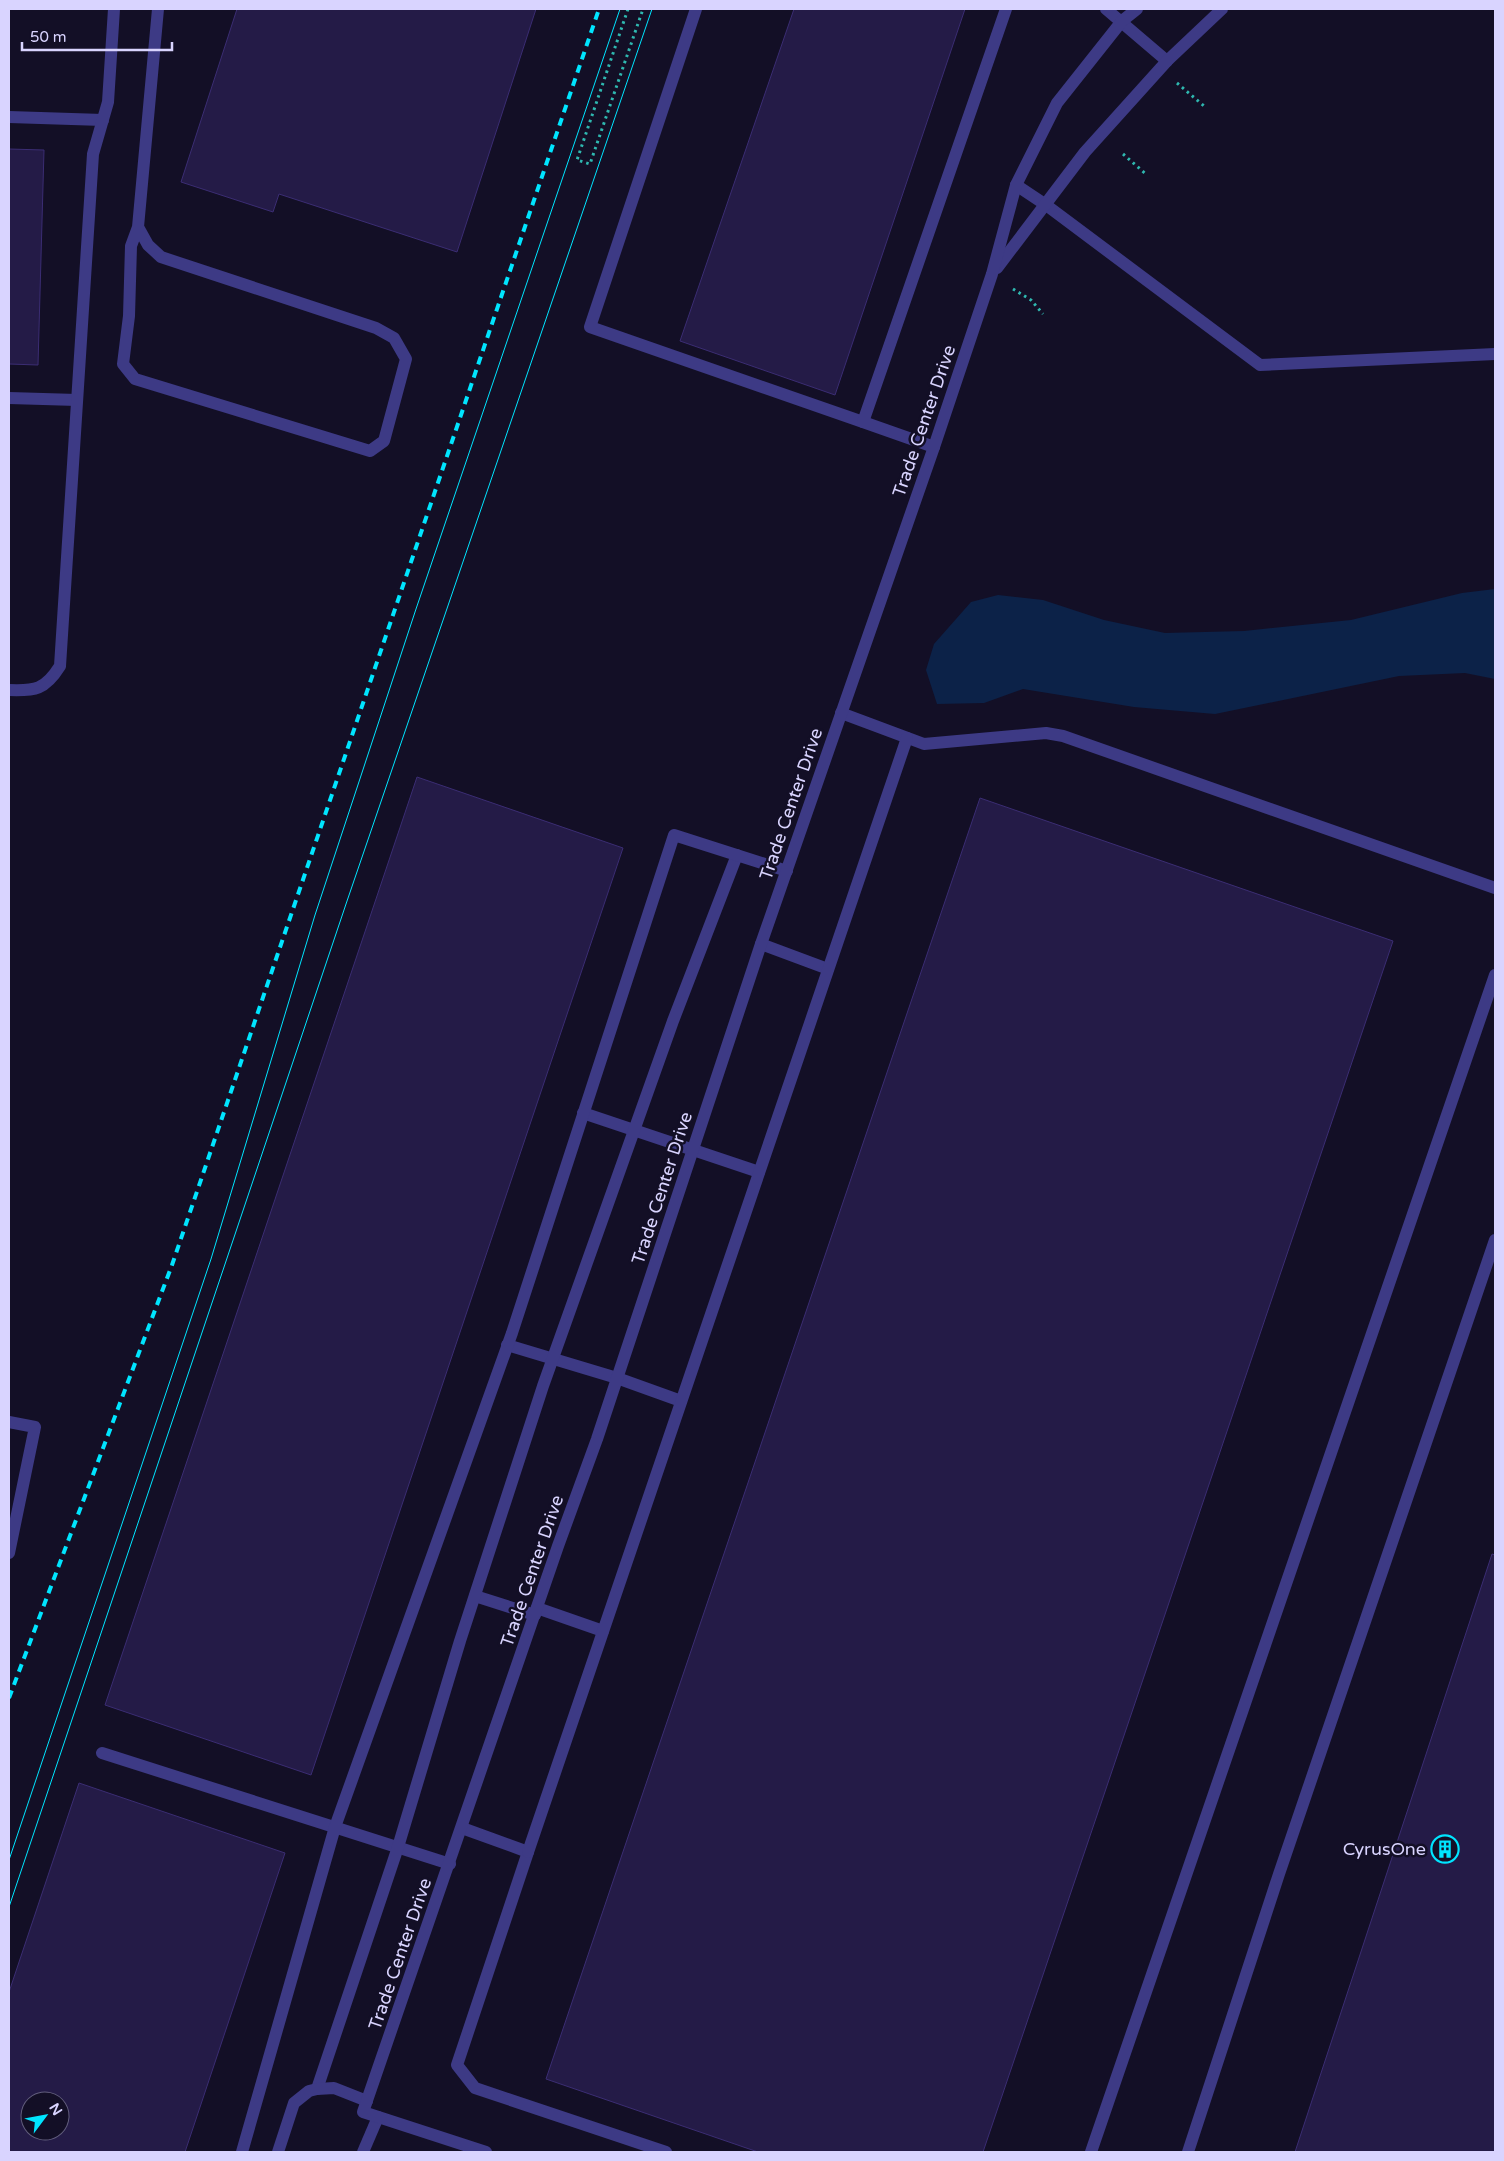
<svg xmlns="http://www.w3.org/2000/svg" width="1504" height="2161" viewBox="0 0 1504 2161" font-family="'Varela Round',sans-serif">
<rect width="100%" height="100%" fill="#130f26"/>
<polygon fill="#0c2248" points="1495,589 1495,679 1465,673 1399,676 1215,714 1134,707 1023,689 984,703 937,704 926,670 934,644 971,602 998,595 1043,600 1104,620 1165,633 1244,631 1351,620 1462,593"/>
<g fill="#241b47" stroke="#3b2d73" fill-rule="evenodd">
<polygon points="237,9 536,9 457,252 279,194 273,212 181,182"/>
<polygon points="794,9 965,9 835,395 680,341"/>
<polygon points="9,149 44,150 38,365 9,364"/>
<polygon points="417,777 623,848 311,1775 105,1705"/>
<polygon points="980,798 1393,941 983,2152 758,2152 546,2079"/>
<polygon points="1492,1554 1495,1555 1495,2152 1295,2152"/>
<path d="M79,1783L285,1853L185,2152H9V1992ZM30,2101H60V2131H30Z"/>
</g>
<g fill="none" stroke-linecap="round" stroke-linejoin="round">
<g stroke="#2fb8b0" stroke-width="3" stroke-dasharray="2.5 4" stroke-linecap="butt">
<polyline points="628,9 577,160 590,164 643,9"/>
<polyline points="1177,83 1204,106"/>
<polyline points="1123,154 1147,175"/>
<polyline points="1013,289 1031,300 1043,314"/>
</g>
<g stroke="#3d3a85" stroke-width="12">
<polyline points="696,9 590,327 863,422"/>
<polyline points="1106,9 1167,61"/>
<polyline points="9,117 103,120"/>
<polyline points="1016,185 1046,205 1260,365 1495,354"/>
<polyline points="138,227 148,245 161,257 376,328 394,338 406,359 384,441 370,451 135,379 123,364 129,316 131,246 138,227 158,9"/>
<polyline points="997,268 1085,152 1167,61 1222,9"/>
<polyline points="9,398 77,400"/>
<polyline points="934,447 863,422 1006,9"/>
<path d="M9,690C35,691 45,690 60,666L93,154L108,102L114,9"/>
<polyline points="841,713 924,744 1046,733 1063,736 1495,888"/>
<polyline points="761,944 828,969"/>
<polyline points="583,1113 759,1172"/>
<polyline points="507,1345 617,1378 681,1401"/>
<polyline points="9,1422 35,1427 9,1553"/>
<polyline points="475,1596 535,1615"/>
<polyline points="537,1608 603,1631"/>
<polyline points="102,1753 450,1864"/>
<polyline points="462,1828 528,1852 457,2065 475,2088 666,2152"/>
<polyline points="528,1852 907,738"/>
<polyline points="317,2089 398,1847 460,1641 543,1386 673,1021 737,855"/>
<polyline points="242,2152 335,1827 512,1333 674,835 787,871"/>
<polyline points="278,2152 294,2103 309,2091 317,2089 334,2088 367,2101"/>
<polyline points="363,2152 378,2117"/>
<polyline points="486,2152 363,2112 558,1546 597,1439 761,944 934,447 992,274 1016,185 1057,103 1122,21 1137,9"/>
<polyline points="1091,2152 1495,975"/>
<polyline points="1188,2152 1279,1874 1495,1240"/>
</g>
<g stroke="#00e5ff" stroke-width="1">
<polyline points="9,1860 211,1259 315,915 416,609 620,9"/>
<polyline points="9,1907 346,904 652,9"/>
</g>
<polyline stroke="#00e5ff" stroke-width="4" stroke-dasharray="8 6" stroke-linecap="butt" points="9,1698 172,1265 599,9"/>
</g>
<defs>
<g id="building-ring" transform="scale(1.4375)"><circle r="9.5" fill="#130f26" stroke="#00e5ff" stroke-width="1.5"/><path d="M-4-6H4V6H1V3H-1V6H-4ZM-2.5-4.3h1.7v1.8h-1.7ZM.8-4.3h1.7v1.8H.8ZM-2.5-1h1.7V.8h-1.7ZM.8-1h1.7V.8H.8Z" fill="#00e5ff"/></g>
</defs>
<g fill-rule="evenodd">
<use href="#building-ring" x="1445" y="1849"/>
</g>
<g text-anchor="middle" stroke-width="5" stroke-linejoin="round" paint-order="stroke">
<g font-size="18" fill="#d9d4ff" stroke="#130f26">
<text transform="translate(924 421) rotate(-71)" y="6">Trade Center Drive</text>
<text transform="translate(791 804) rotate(-71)" y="6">Trade Center Drive</text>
<text transform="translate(662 1188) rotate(-72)" y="6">Trade Center Drive</text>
<text transform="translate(532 1571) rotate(-71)" y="6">Trade Center Drive</text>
<text transform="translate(400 1954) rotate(-71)" y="6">Trade Center Drive</text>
</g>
<g font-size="18" fill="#d9d4ff" stroke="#130f26" text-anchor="end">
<text x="1426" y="1855">CyrusOne</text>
</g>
</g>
<rect width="1504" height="2161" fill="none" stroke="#d9d4ff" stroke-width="20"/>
<g transform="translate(45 2116) rotate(58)"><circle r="24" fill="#130f26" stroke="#625e7d"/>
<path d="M0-4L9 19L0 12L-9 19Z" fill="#00e5ff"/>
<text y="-8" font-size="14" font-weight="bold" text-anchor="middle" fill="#d9d4ff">N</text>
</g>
<path d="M22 42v8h150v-8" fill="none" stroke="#d9d4ff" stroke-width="2.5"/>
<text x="30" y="42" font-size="15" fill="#d9d4ff" stroke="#130f26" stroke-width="4" paint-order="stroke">50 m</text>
</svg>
